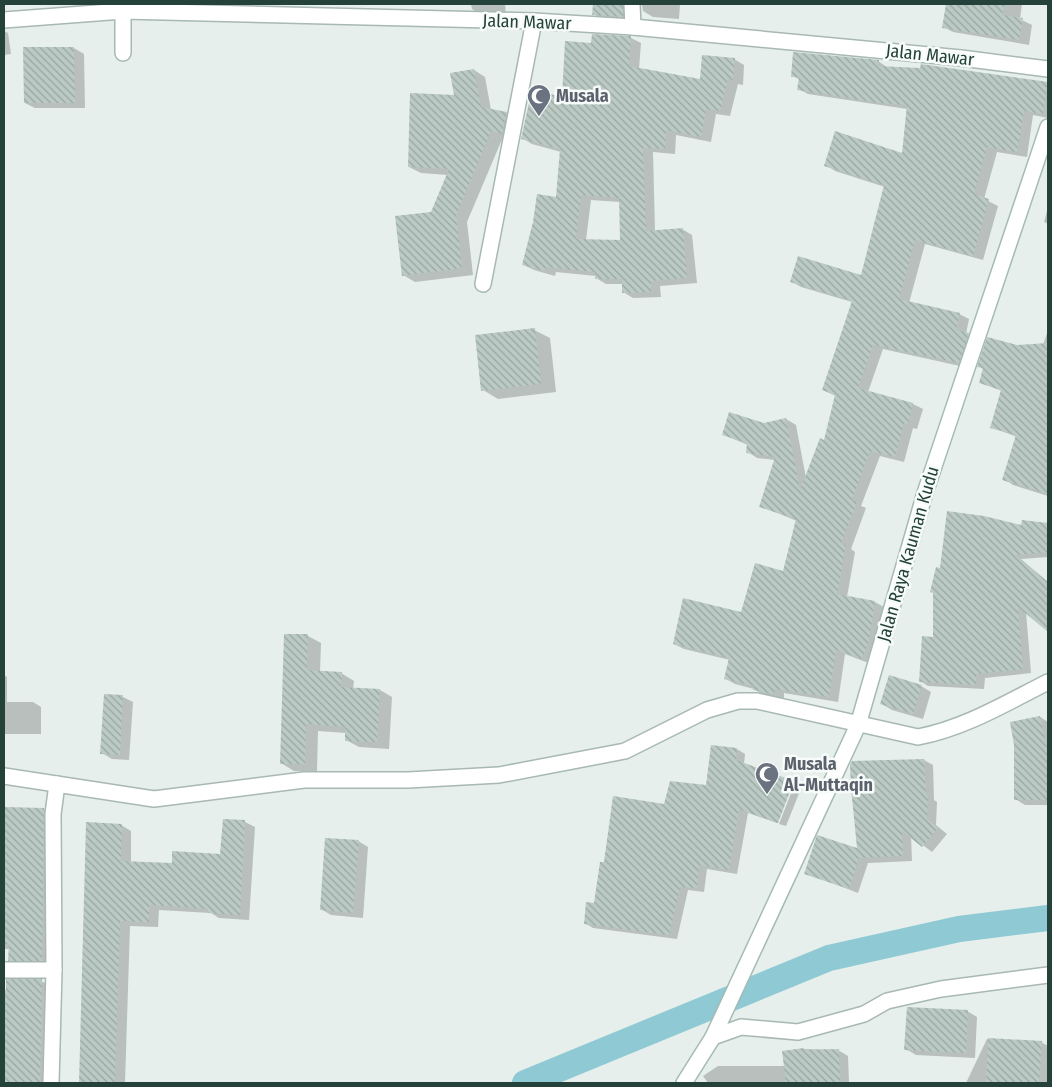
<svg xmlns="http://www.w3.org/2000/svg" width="1052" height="1087" viewBox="0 0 1052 1087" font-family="'Fira Sans Condensed',sans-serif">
<defs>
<pattern id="building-back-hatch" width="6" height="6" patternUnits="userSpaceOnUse" patternTransform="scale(1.25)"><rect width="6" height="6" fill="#bbcac4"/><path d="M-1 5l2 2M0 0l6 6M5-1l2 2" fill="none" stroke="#98a6a0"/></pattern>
</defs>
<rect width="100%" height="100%" fill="#e6efeb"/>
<g fill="#0003" fill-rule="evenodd">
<polygon points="471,4 505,4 506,15 481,15 472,9"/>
<polygon points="594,4 635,4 632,22 603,20 594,14"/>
<polygon points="642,4 680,4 679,19 653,17 643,11"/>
<polygon points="947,4 1022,4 1020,19 1032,25 1029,45 953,32 943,27"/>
<polygon points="4,31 8,33 11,54 4,55"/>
<path d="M631,38L641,43L639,69L701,81L734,59L744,65L743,85L738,84L730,116L716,114L711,142L676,135L675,154L653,152L655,231L682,229L692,235L697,283L660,286L661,297L633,298L623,292V284H606L596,278V276L556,272L555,276L534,270L524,265L557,198L561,152L532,144L522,138L563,99L592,44ZM591,200L620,202L622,241L586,240Z"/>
<polygon points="74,48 84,54 85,108 35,108 25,103"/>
<polygon points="878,61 888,68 921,69 922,65 1048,83 1048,118 1033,115 1027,157 997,152 984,199 998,206 983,260 925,244 909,303 959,314 969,319 966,334 978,340 969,368 883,349 868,392 913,404 923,409 917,429 913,428 904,462 880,456 861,506 866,508 851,549 855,552 847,597 875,602 884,607 871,664 845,654 838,702 784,693 784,698 764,695 754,689 735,684 726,679 730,660 684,649 674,644 742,614 783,573 797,521 760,506 775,460 757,458 748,452 748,445 724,435 786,419 796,425 806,478 825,441 836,396 823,390 852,302 801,287 792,282 862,276 885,187 835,171 826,165 903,155 907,109 808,94 799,89 800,80 793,76"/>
<polygon points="474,70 485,77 491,110 506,113 518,120 514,140 503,137 467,222 473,275 415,282 403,275 448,175 421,173 409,167"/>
<polygon points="1048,207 1048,224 1044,222"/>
<polygon points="534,330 550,338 556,392 498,399 483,390"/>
<polygon points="1048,330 1048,496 1013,485 1004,479 1017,437 991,427 1002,391 981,383 984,370 979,366 1017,346 1043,345"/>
<polygon points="1023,521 1048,524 1048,557 1021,559 1048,582 1048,630 1026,612 1031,673 985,678 984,689 928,686 920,681 935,639 941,570 1021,526"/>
<polygon points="285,635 308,636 321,643 320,672 341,673 354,681 353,689 380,690 392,697 389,749 359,747 346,740 346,733 318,731 317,771 294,771 281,763"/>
<polygon points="4,675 7,677 7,702 33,702 41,707 41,734 4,734"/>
<polygon points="921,686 931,692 923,719 892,710 882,704"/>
<polygon points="105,696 123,697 133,702 129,760 112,759 102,753"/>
<polygon points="1040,717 1048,722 1048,805 1025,805 1015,799"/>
<polygon points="737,749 745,754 744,764 792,781 777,823 748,813 737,874 707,869 704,892 688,890 677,939 593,928 585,923 595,904 605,864 665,806 707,786"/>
<polygon points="924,760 933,765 934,800 937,802 936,825 947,834 932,852 911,836 912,861 868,863 858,893 806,873 858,850"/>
<polygon points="795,783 802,786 786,826 779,824"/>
<polygon points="4,808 44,809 54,815 52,966 19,966 9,960 10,949 4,949"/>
<polygon points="245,822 255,827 249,920 219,918 211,913 159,910 158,927 130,926 125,1083 80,1083 87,824 121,825 131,831 131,863 173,864 222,855"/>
<polygon points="358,841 368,847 363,918 331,915 321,909"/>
<polygon points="41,981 51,986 50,1083 4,1083 4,991"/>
<polygon points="967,1011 977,1017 975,1058 916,1055 906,1049"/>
<polygon points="987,1039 1041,1042 1048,1046 1048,1083 966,1083"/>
<polygon points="803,1049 838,1050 848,1056 849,1083 708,1083 703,1076 718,1066 785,1066"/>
</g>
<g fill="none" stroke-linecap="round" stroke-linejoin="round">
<polyline stroke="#8ec9d4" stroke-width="26" points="525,1083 829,958 959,929 1048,918"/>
</g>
<g fill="url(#building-back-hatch)" fill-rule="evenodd">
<polygon points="593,4 623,4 623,17 592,15"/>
<polygon points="946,4 1005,4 1002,15 1023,18 1019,40 942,28"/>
<path d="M592,34L631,36L629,66L700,79L702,55L735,58L733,80L728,79L720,111L706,109L701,137L666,130L665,149L643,148L646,231L683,228L687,278L651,281V292L622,293V279H595V272L546,267L545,271L522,265L533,222L537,194L556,197L560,149L521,139L532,89L562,97L565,41L591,43ZM581,195L619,198L620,240L576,239Z"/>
<polygon points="23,47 74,47 75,103 24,103"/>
<polygon points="793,52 879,60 878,66 920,68 921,64 1048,82 1043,114 1024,111 1017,152 987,147 974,194 989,199 973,256 915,240 899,299 960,313 956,330 969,333 959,363 873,345 858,388 913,403 908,424 904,423 895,457 870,451 852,500 857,502 841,544 846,545 837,594 875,601 869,640 862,659 836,650 829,697 775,689 774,694 753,690 754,686 724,679 729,658 673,644 683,598 741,612 755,563 783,571 796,519 759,507 775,457 746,453 747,443 722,435 729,412 764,423 786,418 800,490 820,438 824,440 835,395 822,390 852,301 790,282 798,256 861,275 884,185 824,166 835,131 902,153 907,105 879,103 797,90 799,77 791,77"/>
<polygon points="474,69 481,107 507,112 502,134 491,131 456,215 462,268 402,276 395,216 431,212 449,169 408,167 410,93 454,95 450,73"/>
<polygon points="535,328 541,384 481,391 475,335"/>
<polygon points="987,337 1017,345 1048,343 1048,494 1002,480 1016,435 990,428 1001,390 979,383 983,368 977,367"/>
<polygon points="947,511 984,516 1021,525 1022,520 1048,523 1048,552 1015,555 1048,582 1048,632 1018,607 1023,669 976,674 976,685 919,682 922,636 933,637 933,593 930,592 936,567 940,568"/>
<polygon points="284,634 308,634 307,670 342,672 341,687 380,689 377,742 345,741 345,727 306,724 305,764 280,764"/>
<polygon points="889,675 922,685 913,714 880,704"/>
<polygon points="104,694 123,695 120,755 100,754"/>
<polygon points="1040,716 1047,748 1047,800 1014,800 1014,745 1010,722"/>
<polygon points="711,745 737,748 736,760 794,781 778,823 739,809 729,870 699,865 697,888 680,887 669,935 584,924 586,902 594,903 600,862 604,862 613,796 664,804 670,781 706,785"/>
<polygon points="924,759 926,795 928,795 927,819 938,828 922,847 902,831 903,856 859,858 849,889 804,874 817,835 857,848 851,788 850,765 852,761"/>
<polygon points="4,807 44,808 42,961 8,961 9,944 4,944"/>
<polygon points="223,819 245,820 240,915 208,913 208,909 149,905 149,922 120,921 115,1083 79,1083 86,822 122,824 121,861 172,863 172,851 220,854"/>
<polygon points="325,838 359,840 353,913 320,910"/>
<polygon points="6,979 42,979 40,1083 4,1083 4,990 6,990"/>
<polygon points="907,1007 968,1010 966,1053 904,1050"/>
<polygon points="988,1038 1042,1041 1039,1083 986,1083"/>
<polygon points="804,1048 804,1050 839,1049 840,1083 786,1083 782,1051"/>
</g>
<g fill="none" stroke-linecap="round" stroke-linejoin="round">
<g stroke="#a8b8b2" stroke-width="18">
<g id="street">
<polyline points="123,4 123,53"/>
<polyline points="632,4 633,27"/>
<polyline points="4,20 123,11 534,21 633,27 961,58 1048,69"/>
<polyline points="483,284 534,21"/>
<path d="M4,776L154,799L304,780H408L499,775L625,751L707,710L738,701H757L918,737C965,728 1006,703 1048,682"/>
<polyline points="4,970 54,970"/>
<polyline points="713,1037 741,1027 798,1032 864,1014 887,1001 941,989 1048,975"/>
<polyline points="51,1083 54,970 53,814 57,784"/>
</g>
</g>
<g stroke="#a4bbb3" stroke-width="18">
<polyline id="secondary" points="684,1083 713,1037 858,725 925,493 1048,127"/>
</g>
<use href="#street" stroke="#fff" stroke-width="15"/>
<use href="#secondary" stroke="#fff" stroke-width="15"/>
</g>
<defs>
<g id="mosque-pin" transform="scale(1.25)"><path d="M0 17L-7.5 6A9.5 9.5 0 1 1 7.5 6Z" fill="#6b7280" stroke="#f7fbf9"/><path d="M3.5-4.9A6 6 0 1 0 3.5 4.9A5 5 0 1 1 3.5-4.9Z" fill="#fff"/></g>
</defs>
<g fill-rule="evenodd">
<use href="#mosque-pin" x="539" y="96"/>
<use href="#mosque-pin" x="767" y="774"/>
</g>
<g text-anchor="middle" stroke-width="5" stroke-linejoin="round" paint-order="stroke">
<g font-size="18" fill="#24423a" stroke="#f7fbf9">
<text transform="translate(527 22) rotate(2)" y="6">Jalan Mawar</text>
<text transform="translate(930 55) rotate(6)" y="6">Jalan Mawar</text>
<text transform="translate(908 554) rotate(-74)" y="6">Jalan Raya Kauman Kudu</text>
</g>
<g font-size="18" font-weight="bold" fill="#5b616d" stroke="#f7fbf9" text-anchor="start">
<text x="556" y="102">Musala</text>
<text x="784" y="770">Musala<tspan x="784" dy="21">Al-Muttaqin</tspan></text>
</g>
</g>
<rect width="1052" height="1087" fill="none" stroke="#24423a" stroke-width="10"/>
</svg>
